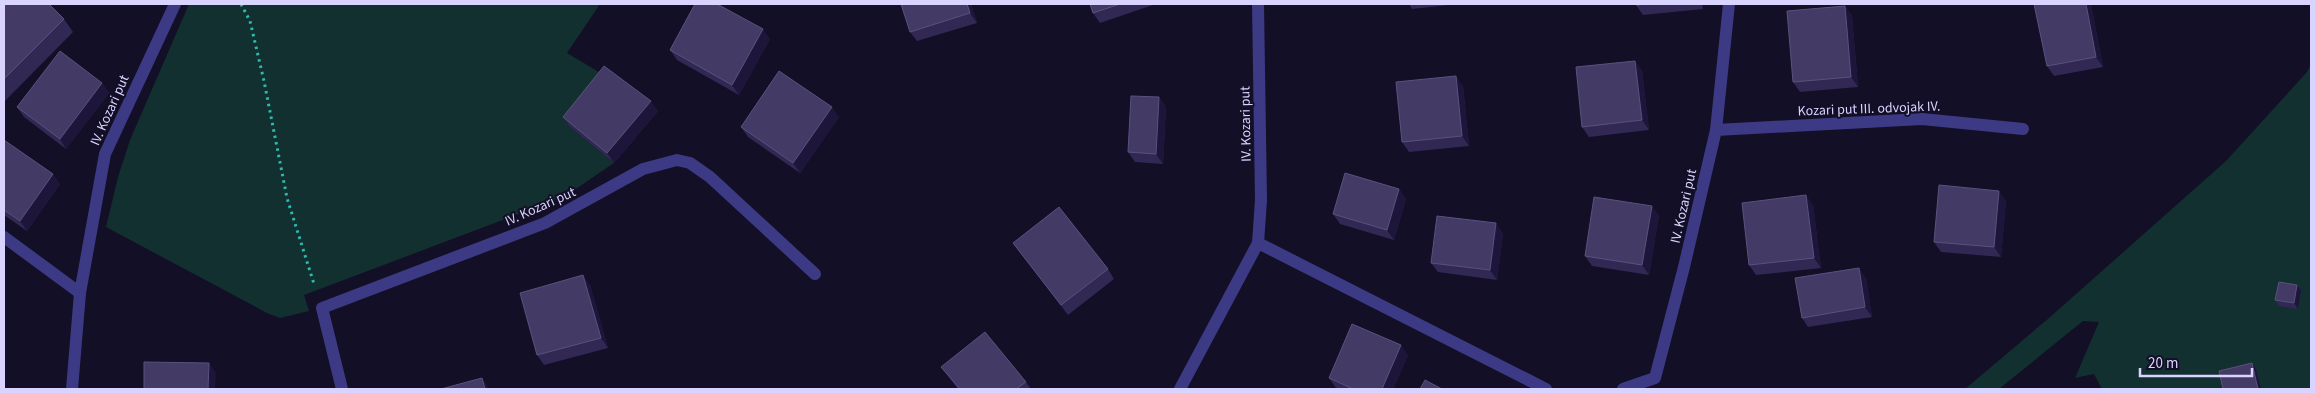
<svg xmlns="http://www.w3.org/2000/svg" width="2315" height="393" viewBox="0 0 2315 393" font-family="'Source Sans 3',sans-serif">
<rect width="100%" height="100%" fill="#130f26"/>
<g fill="#12302f">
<polygon points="189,4 600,4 567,53 609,78 570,127 614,163 564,197 304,295 309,311 280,318 267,313 106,227 118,177 130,140"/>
<polygon points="2311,64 2311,389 2102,389 2094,374 2075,378 2099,322 2083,321 1999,389 1965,389 2049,318 2226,161 2307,72"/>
</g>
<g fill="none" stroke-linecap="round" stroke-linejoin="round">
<polyline stroke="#2fb8b0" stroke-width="3" stroke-dasharray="2.5 4" stroke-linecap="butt" points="241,4 250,21 264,81 287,198 314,284"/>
<g stroke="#3d3a85" stroke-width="12">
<polyline points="1716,130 1922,119 2023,129"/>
<polyline points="4,237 80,293"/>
<polyline points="1258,243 1546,389"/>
<polyline points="72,389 80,293 105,154 175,4"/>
<polyline points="342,389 322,308 545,223 643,169 677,160 690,163 710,177 815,274"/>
<polyline points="1180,389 1258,243 1261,200 1258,4"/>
<polyline points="1623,389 1655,378 1684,267 1716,130 1729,4"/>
</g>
</g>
<g fill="#312854">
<polygon points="4,4 64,19 73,32 4,102"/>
<polygon points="971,4 977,23 917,41 910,32"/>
<polygon points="1090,4 1156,4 1100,23 1093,13"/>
<polygon points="1409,4 1459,4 1412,9"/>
<polygon points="1636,4 1702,4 1703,9 1643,15 1636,5"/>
<polygon points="2034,4 2091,4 2103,67 2054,76 2047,66"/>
<polygon points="1845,6 1852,16 1858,87 1800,92 1793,82"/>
<polygon points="770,39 739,95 677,60 670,50"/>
<polygon points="1635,61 1642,71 1649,130 1589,137 1582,127"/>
<polygon points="102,83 109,93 66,149 24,117 17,107"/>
<polygon points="1463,86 1469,146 1409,152 1402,142"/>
<polygon points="1159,97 1166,107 1163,164 1135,162 1128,152"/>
<polygon points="658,111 614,163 570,127 563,117"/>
<polygon points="839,117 800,173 748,137 741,127"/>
<polygon points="4,140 60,184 27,231 4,215"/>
<polygon points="1399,189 1406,199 1394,240 1340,224 1333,214"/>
<polygon points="2006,201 2001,257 1941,252 1934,242"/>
<polygon points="1813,205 1821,268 1756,275 1749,265"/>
<polygon points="1659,215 1649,275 1592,266 1585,256"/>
<polygon points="1503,233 1497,280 1438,272 1431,263"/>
<polygon points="1013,243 1108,269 1114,279 1068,315"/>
<polygon points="1866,278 1872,317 1808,327 1802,318"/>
<polygon points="590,285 608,348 544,365 537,355"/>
<polygon points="2297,285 2301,291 2298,309 2279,306 2275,300"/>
<polygon points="1408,355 1393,389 1338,389 1336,388 1329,378"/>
<polygon points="941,367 1026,382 1031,389 958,389"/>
</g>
<g fill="#1d163a">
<polygon points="967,4 971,4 977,23 970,13"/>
<polygon points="2086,4 2091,4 2103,67 2096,57"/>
<polygon points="1845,6 1852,16 1858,87 1851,77"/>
<polygon points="763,29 770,39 739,95 732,85"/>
<polygon points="1635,61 1642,71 1649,130 1642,120"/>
<polygon points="1456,76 1463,86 1469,146 1462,136"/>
<polygon points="102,83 109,93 66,149 60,139"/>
<polygon points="1159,97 1166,107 1163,164 1156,154"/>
<polygon points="651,101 658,111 614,163 607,153"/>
<polygon points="832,107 839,117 800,173 793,163"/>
<polygon points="53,174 60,184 27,231 20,221"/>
<polygon points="1399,189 1406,199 1394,240 1387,230"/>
<polygon points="1999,191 2006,201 2001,257 1994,247"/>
<polygon points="1806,195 1813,205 1821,268 1814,258"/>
<polygon points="1652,206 1659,215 1649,275 1642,265"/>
<polygon points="1496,223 1503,233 1497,280 1490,270"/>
<polygon points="1859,268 1866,278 1872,317 1865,307"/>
<polygon points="583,275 590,285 608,348 601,338"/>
<polygon points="2297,285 2301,291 2298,309 2294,303"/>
<polygon points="1401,345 1408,355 1393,389 1382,389"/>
<polygon points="209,363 216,373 215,389 208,389"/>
<polygon points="2252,363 2256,369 2261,389 2258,389"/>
<polygon points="482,378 489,388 489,389 485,389"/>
</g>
<g fill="#433a66" stroke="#5a527e">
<polygon points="4,4 49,4 64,19 4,79"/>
<polygon points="695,4 717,4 763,29 732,85 670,50"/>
<polygon points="901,4 967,4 970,13 910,32"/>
<polygon points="1090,4 1120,4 1093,13"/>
<polygon points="1636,4 1650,4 1636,5"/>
<polygon points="2034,4 2086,4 2096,57 2047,66"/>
<polygon points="1845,6 1851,77 1793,82 1787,11"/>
<polygon points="60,51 102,83 60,139 17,107"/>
<polygon points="1635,61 1642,120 1582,127 1576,67"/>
<polygon points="604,66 651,101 607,153 563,117"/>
<polygon points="779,71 832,107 793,163 741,127"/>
<polygon points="1456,76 1462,136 1402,142 1396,82"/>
<polygon points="1131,96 1159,97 1156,154 1128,152"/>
<polygon points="4,140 53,174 20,221 4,210"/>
<polygon points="1345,173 1399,189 1387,230 1333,214"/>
<polygon points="1939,185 1999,191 1994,247 1934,242"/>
<polygon points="1806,195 1814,258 1749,265 1742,203"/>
<polygon points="1594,197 1652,206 1642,265 1585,256"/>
<polygon points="1059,207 1108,269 1061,305 1013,243"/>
<polygon points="1437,216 1496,223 1490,270 1431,263"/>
<polygon points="1859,268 1865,307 1802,318 1795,278"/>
<polygon points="583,275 601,338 537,355 520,293"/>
<polygon points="2279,282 2297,285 2294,303 2275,300"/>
<polygon points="1352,324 1401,345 1382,389 1353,389 1329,378"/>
<polygon points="985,332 1026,382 1016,389 960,389 941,367"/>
<polygon points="144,362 209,363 208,389 144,389"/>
<polygon points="2252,363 2258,389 2223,389 2219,371"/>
<polygon points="482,378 485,389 441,389"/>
<polygon points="1425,380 1442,389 1420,389"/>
</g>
<g text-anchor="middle" stroke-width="4" stroke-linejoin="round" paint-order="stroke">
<g font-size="14" fill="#d9d4ff" stroke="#130f26">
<text transform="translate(1869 108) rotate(-2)" y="5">Kozari put III. odvojak IV.</text>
<text transform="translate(109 110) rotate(-66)" y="5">IV. Kozari put</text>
<text transform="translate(1245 124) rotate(-91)" y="5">IV. Kozari put</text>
<text transform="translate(540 206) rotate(-24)" y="5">IV. Kozari put</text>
<text transform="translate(1683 206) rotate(-77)" y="5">IV. Kozari put</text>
</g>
</g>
<rect width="2315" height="393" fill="none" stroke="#d9d4ff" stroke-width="10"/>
<path d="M2140 368v8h112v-8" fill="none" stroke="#d9d4ff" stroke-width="2.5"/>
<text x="2148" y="368" font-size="15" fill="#d9d4ff" stroke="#130f26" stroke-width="4" paint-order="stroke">20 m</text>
</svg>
